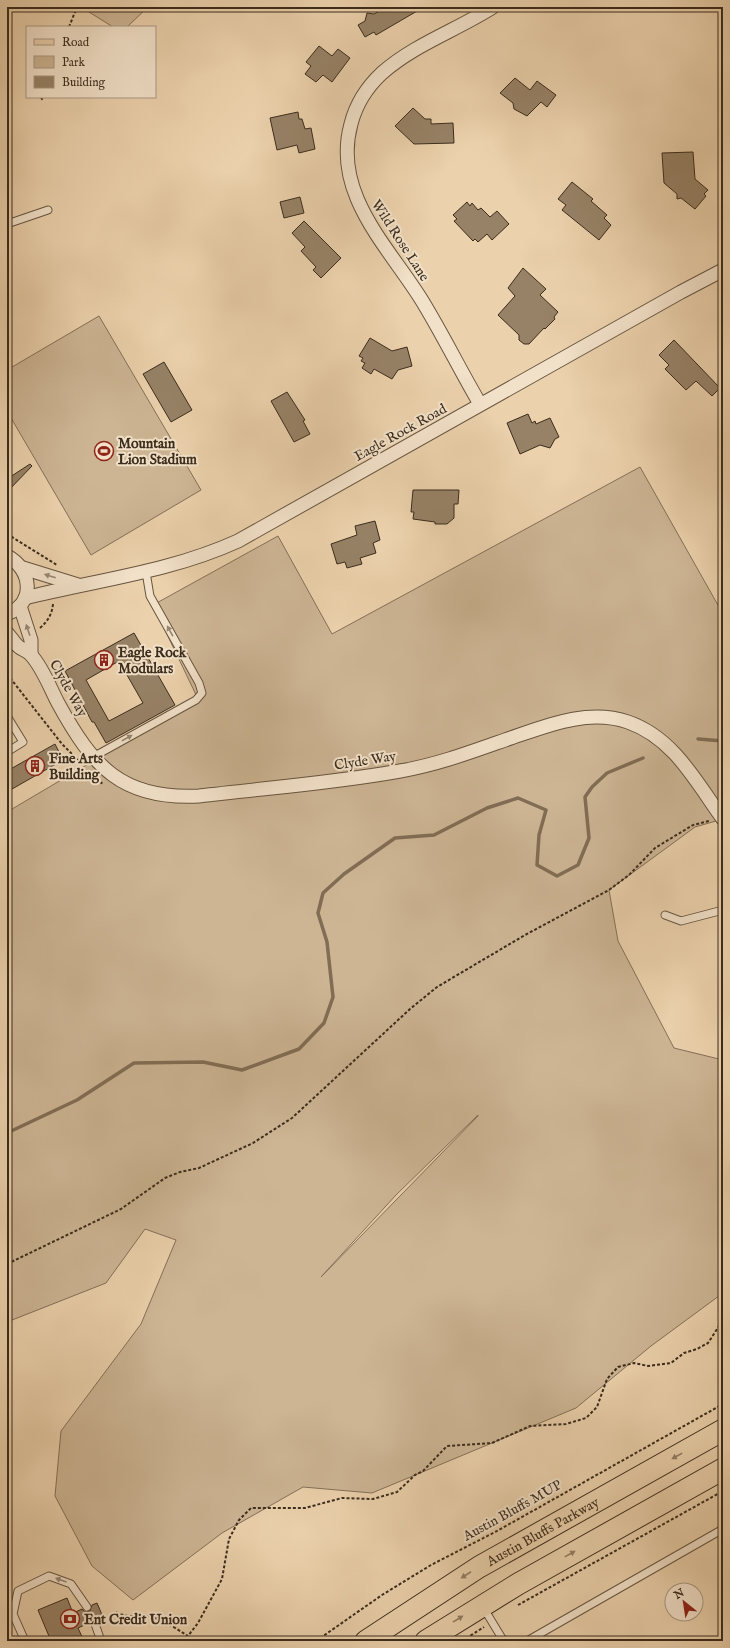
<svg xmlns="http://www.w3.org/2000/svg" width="730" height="1648" viewBox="0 0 730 1648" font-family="'IM FELL English',serif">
<rect width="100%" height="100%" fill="#ebd1ac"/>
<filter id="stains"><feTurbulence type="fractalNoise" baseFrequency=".005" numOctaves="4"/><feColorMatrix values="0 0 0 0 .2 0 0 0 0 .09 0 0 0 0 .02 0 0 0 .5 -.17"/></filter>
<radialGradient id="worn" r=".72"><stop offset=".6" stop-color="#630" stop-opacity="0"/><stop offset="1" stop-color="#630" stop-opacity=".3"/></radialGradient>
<g fill="#cdb594" stroke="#847058" fill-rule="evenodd">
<polygon points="81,7 148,7 127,27 113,27"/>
<polygon points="99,316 201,490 91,555 7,411 7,370"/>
<path d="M640,467L723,614V819L695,827L609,890L618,941L674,1048L723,1060V1293L651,1346L576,1408L372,1493L303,1487L222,1533L133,1600L92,1566L55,1496L61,1431L141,1324L176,1240L145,1229L106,1283L7,1322V812L198,699L153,605L278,536L332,634ZM478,1115V1116L321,1277L396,1195Z"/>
</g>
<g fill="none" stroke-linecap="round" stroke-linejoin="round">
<g stroke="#816d55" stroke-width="3.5">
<polyline points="698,739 723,741"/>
<polyline points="7,1133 77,1100 134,1063 203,1062 242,1070 299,1049 324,1023 333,997 327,942 318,913 323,893 344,874 395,838 434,835 487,808 518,798 546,810 539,835 537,865 557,876 578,865 589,838 585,797 592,787 607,773 643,758"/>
</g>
</g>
<g fill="#978267" stroke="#3b2c1c" fill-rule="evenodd">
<polygon points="386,7 424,7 376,35 374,32 365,37 358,25 365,21 367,13 374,14"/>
<polygon points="319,46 332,56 338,49 350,58 332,82 323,75 316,82 305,74 311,66 306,62"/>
<polygon points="515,78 530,90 537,81 556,95 547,107 541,102 527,116 514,109 513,103 500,93"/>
<polygon points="413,108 425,119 431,119 431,124 453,123 454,143 414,144 395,126"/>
<polygon points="298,112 299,119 302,119 305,129 311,128 315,149 299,153 297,145 277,150 270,118"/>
<polygon points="693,152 695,179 708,190 704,194 706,196 695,209 681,198 677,199 677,194 664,183 662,153"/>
<polygon points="572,182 593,199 591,201 607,215 604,218 611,225 599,240 562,210 566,205 558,199"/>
<polygon points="300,197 304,213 284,218 280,202"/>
<polygon points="467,202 470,206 472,203 478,210 481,208 490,217 497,211 509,224 492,240 487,234 478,242 475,239 473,241 454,221 457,219 453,215"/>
<polygon points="304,221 341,258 321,278 313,270 316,267 301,251 305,247 292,233"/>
<polygon points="523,268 546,289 540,295 558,312 554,317 555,319 545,329 544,328 529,344 524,344 519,340 519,335 498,315 515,296 508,288"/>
<polygon points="370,338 392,351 407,347 412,366 398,370 392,379 374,369 371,374 362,368 365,363 361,361 363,358 359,356"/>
<polygon points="674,340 720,388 712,396 696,381 686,390 665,369 669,365 659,355"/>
<polygon points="164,362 192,410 171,422 143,374"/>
<polygon points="287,392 305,420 303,421 310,434 294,442 271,401"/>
<polygon points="528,414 532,423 535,421 536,424 550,418 559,437 555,439 550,448 540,445 520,454 507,423"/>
<polygon points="30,464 32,466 7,492 7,479"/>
<polygon points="413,490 459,490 458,504 454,504 454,518 447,524 435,524 435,522 413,519 414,512 411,512"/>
<polygon points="375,521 380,540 373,543 376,553 360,558 362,564 347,568 345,562 337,564 331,544 357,535 355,526"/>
<path d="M134,633L175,705L106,743L94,722H92L65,671ZM119,661L143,703L109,721L86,680Z"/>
<polygon points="55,744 63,760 12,789 7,780 7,771"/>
<polygon points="67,1598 73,1613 82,1609 85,1612 90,1611 92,1605 97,1603 103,1617 99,1619 95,1616 92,1616 89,1620 89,1623 78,1628 84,1641 51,1641 38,1610"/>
</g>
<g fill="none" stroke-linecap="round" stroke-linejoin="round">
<g stroke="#675540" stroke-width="9">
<g id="lane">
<polyline points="7,224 48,210"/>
<polyline points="7,716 23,742 7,752"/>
<polyline points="93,757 196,700 202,693 199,683 150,596 146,572"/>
<polyline points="665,915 681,921 723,910"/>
<polyline points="483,1607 503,1640 512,1641"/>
<polyline points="94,1621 101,1641"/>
<polyline points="25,1641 13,1614 18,1591 49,1576 71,1584 87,1607"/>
<polyline points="527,1641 723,1529"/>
</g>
</g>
<g stroke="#675540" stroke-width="15">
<g id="street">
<path d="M480,404C460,370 442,333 421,299C387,245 332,193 351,124C356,104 367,87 382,73C415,44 457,30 493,7"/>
<path d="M7,556C32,569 36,603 7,614"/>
<polyline points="23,568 78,585"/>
<path d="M25,598C97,580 170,572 238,541L681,292L723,270"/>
<polyline points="20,606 31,640 31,654"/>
<path d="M7,633C11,637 14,643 19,647C23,650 28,651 31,655C43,668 50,688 58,703C93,767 122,800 199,796C266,788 334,783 400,771C436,765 471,752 505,740C544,727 586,708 628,722C674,738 696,782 723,819"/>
</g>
</g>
<g stroke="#3b2c1c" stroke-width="23">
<g id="primary">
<path id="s1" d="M366,1641L479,1567L723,1430"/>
<polyline points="426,1641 518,1584 723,1469"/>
</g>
</g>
<g stroke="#3b2c1c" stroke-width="2" stroke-dasharray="3 2" stroke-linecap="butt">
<polyline points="69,27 77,7"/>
<polyline points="41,97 43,101"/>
<polyline points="7,534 57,565"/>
<path d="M40,628C48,621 52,614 53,604"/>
<polyline points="7,674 62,744 81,763"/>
<polyline points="94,777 101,784 102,782"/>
<polyline points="7,1264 121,1209 165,1178 180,1172 199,1168 253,1143 292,1118 410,1009 437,987 525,935 609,890 629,875 655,848 693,825 709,821"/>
<polyline points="518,1605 723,1491"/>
<path d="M116,1612C130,1620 140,1613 155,1618C166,1621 178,1630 188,1636L198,1623L222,1579L229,1539L239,1520L251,1508H305L342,1498L373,1499L397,1492L415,1475L423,1471L447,1446L492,1443L530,1426L566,1424L586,1418L597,1407L607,1379L618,1367L634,1363L648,1366L671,1363L684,1353L697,1349L708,1343L723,1320"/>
<polyline points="316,1641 382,1595 431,1565 497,1531 723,1404"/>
<polyline points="462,1641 484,1627"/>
</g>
<use href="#lane" stroke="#f2e1c9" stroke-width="7"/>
<use href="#street" stroke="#f2e1c9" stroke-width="13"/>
<use href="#primary" stroke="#ebd1ac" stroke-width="21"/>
</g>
<defs><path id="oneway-solid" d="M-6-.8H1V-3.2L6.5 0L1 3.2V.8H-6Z"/></defs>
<g fill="#968672">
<use href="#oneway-solid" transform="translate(50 576) rotate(-163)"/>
<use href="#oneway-solid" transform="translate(28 630) rotate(-109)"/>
<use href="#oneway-solid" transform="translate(170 631) rotate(-119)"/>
<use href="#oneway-solid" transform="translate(127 738) rotate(-29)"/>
<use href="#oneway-solid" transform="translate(61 1580) rotate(-160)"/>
</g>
<g fill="#937e64">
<use href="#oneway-solid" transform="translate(677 1456) rotate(151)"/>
<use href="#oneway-solid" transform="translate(570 1554) rotate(-29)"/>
<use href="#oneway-solid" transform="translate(466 1575) rotate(147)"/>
<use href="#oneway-solid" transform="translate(458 1619) rotate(-32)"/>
</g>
<defs>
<g id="stadium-ring" transform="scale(1)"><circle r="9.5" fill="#f2e1c9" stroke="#8f2418" stroke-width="1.5"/><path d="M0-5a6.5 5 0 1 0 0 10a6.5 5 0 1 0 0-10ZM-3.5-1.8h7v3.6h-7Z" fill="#8f2418"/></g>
<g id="building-ring" transform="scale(1)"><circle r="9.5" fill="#f2e1c9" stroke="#8f2418" stroke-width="1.5"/><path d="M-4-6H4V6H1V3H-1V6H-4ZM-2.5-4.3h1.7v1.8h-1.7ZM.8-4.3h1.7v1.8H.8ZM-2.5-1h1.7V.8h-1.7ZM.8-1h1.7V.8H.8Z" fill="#8f2418"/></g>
<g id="bank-ring" transform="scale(1)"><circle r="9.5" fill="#f2e1c9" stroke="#8f2418" stroke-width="1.5"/><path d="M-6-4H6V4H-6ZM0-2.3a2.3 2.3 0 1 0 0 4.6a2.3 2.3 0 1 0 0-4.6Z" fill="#8f2418"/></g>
</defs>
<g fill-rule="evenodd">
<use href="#stadium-ring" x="104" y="451"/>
<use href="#building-ring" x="104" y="660"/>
<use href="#building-ring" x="35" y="766"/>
<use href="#bank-ring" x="70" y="1619"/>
</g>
<g text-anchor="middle" stroke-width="4" stroke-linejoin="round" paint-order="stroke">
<g font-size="14" fill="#3b2c1c" stroke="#f2e1c9">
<text transform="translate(401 240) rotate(57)" y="5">Wild Rose Lane</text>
<text transform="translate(400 432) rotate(-29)" y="5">Eagle Rock Road</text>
<text transform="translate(69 688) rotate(61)" y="5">Clyde Way</text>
<text transform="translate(365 760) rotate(-9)" y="5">Clyde Way</text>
<text transform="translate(512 1510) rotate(-29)" y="5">Austin Bluffs MUP</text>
<text dy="5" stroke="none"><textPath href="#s1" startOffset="208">Austin Bluffs Parkway</textPath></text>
</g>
<g font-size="14" font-weight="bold" fill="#3b2c1c" stroke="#f2e1c9" text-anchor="start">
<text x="118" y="448">Mountain<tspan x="118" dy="16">Lion Stadium</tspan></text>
<text x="118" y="657">Eagle Rock<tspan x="118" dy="16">Modulars</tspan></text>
<text x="49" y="763">Fine Arts<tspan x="49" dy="16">Building</tspan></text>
<text x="84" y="1624">Ent Credit Union</text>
</g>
</g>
<rect width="730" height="1648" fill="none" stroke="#ebd1ac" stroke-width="24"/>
<rect x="8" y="8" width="714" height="1632" fill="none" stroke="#3b2c1c" stroke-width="2"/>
<rect x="12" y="12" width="706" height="1624" fill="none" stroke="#3b2c1c"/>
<rect x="26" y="26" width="130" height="72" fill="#f2e1c9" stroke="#a99984"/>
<rect x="34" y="39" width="20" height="6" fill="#ebd1ac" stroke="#a99984"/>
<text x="62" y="46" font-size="12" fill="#3b2c1c">Road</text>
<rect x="34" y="56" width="20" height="12" fill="#cdb594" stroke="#a99984"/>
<text x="62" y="66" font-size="12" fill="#3b2c1c">Park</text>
<rect x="34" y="76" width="20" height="12" fill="#978267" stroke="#a99984"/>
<text x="62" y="86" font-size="12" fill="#3b2c1c">Building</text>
<g transform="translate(684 1602) rotate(330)"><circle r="19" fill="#f2e1c9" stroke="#a99984"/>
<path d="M0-3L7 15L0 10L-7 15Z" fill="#8f2418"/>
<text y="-6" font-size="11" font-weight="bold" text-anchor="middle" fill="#3b2c1c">N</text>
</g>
<rect width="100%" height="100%" filter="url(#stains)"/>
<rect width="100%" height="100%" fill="url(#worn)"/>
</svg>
